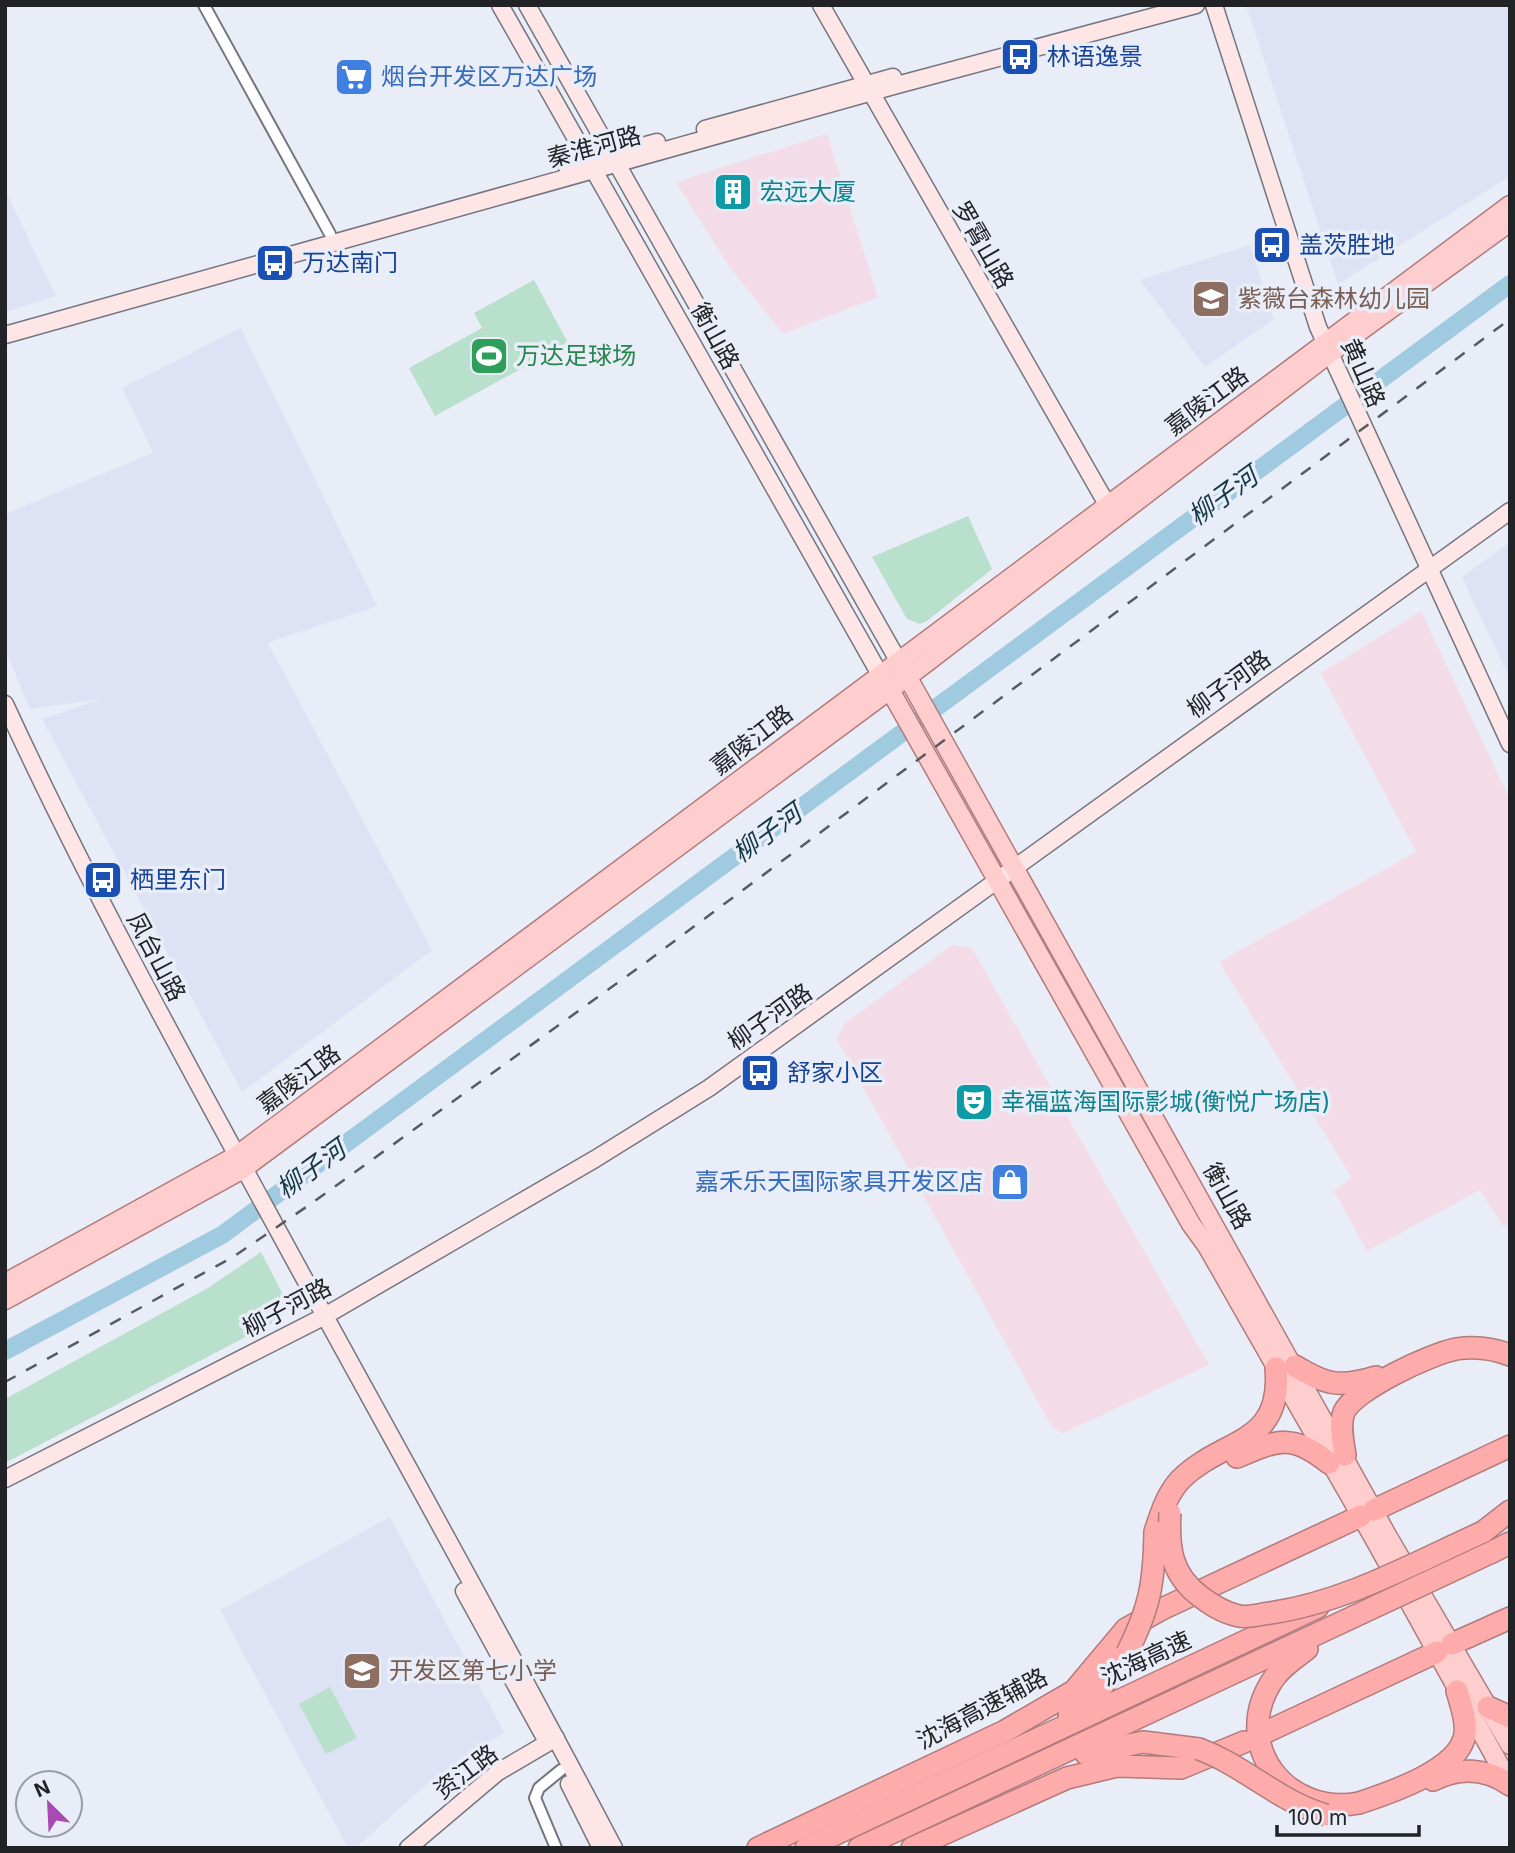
<svg xmlns="http://www.w3.org/2000/svg" width="1515" height="1853" viewBox="0 0 1515 1853" font-family="Inter,'Noto Sans SC',sans-serif">
<rect width="100%" height="100%" fill="#e9edf7"/>
<g fill="#f3dce7">
<polygon points="827,134 878,297 783,334 728,265 676,182"/>
<polygon points="1421,611 1510,800 1510,1222 1503,1226 1480,1190 1367,1251 1334,1191 1352,1178 1219,962 1416,852 1321,673"/>
<polygon points="952,945 971,947 1209,1365 1063,1433 1052,1427 837,1040 844,1024"/>
</g>
<g fill="#dde3f5">
<polygon points="1246,5 1510,5 1510,176 1338,284"/>
<polygon points="5,190 56,296 5,312"/>
<polygon points="1250,245 1274,319 1205,367 1140,280"/>
<polygon points="241,328 377,606 268,643 432,950 242,1092 42,719 101,699 30,709 5,650 5,514 153,453 122,388"/>
<polygon points="1510,542 1510,679 1462,577"/>
<polygon points="390,1517 504,1732 422,1788 356,1848 348,1848 220,1610"/>
</g>
<g fill="#b9e0cc">
<polygon points="534,280 568,343 435,416 409,368 482,328 474,313"/>
<polygon points="968,516 992,569 927,621 920,624 907,619 872,557"/>
<polygon points="261,1252 286,1300 282,1318 5,1463 5,1399 208,1288"/>
<polygon points="330,1687 357,1738 326,1754 299,1704"/>
</g>
<g fill="none" stroke-linecap="round" stroke-linejoin="round">
<polyline stroke="#a0cae0" stroke-width="18" points="5,1351 222,1235 1510,284"/>
<g stroke="#73767f" stroke-width="14">
<g id="street">
<polyline points="204,5 330,234"/>
<polyline points="556,1848 535,1798 539,1788 561,1770"/>
</g>
</g>
<g stroke="#73767f" stroke-width="19">
<g id="secondary">
<polyline points="500,5 886,685"/>
<polyline points="527,5 904,671"/>
<polyline points="821,5 1108,506"/>
<polyline points="1214,5 1318,327 1510,744"/>
<polyline points="705,129 893,77"/>
<polyline points="567,167 657,142"/>
<polyline points="5,335 897,85 1196,5"/>
<path d="M5,704C87,882 181,1053 275,1225C388,1432 504,1638 614,1848"/>
<polyline points="5,1479 323,1317 595,1159 709,1088 1510,511"/>
<polyline points="464,1591 546,1740"/>
<polyline points="569,1784 601,1848"/>
<polyline points="408,1848 498,1772 556,1738"/>
</g>
</g>
<g stroke="#b17b7c" stroke-width="21">
<g id="primary">
<polyline points="907,676 1388,1537 1510,1745"/>
<polyline points="890,690 1191,1224 1207,1246 1375,1540 1510,1784"/>
<polyline points="5,1283 236,1156 1510,205"/>
<polyline points="5,1300 243,1169 922,666 1330,353 1510,222"/>
</g>
</g>
<g stroke="#b17b7c" stroke-width="24">
<g id="highway">
<path d="M1295,1366C1326,1385 1340,1388 1376,1377"/>
<path d="M1345,1455C1343,1442 1339,1425 1344,1412C1355,1389 1431,1354 1456,1349C1475,1346 1492,1348 1510,1355"/>
<path d="M1237,1457C1279,1439 1292,1434 1329,1463"/>
<polyline points="1374,1510 1510,1446"/>
<path d="M1155,1532C1161,1513 1167,1494 1181,1479C1224,1437 1283,1446 1276,1368"/>
<polyline points="1483,1532 1510,1511"/>
<polyline points="1492,1552 1510,1543"/>
<polyline points="1452,1644 1510,1618"/>
<path d="M1307,1649C1294,1659 1280,1668 1272,1681C1230,1746 1288,1817 1359,1803C1389,1793 1460,1770 1465,1734C1467,1720 1461,1705 1457,1691"/>
<polyline points="1488,1707 1510,1717"/>
<polyline points="1069,1715 1098,1692 1127,1653"/>
<polyline points="1266,1732 1437,1652"/>
<polyline points="1086,1754 1143,1742 1199,1749"/>
<path d="M1433,1780C1459,1767 1486,1768 1510,1785"/>
<polyline points="758,1848 1005,1731 1074,1691 1126,1629 1162,1609 1361,1516"/>
<polyline points="806,1848 1318,1607"/>
<polyline points="859,1848 1353,1617"/>
<polyline points="912,1848 1067,1778 1117,1766 1181,1768 1244,1742"/>
</g>
</g>
<use href="#street" stroke="#fff" stroke-width="10"/>
<use href="#secondary" stroke="#ffe6e6" stroke-width="16"/>
<use href="#primary" stroke="#fecdcd" stroke-width="18"/>
<use href="#highway" stroke="#feabab" stroke-width="21"/>
<polyline stroke="#585a5f" stroke-width="2.5" stroke-dasharray="12 12" stroke-linecap="butt" points="5,1382 233,1257 312,1203 645,963 1510,319"/>
<g stroke="#b17b7c" stroke-width="24" stroke-linecap="butt">
<g id="highway-bridge">
<path d="M1170,1513C1168,1548 1171,1575 1201,1597C1213,1606 1224,1613 1239,1616C1248,1618 1261,1614 1270,1613C1346,1602 1414,1563 1483,1532"/>
<polyline points="1353,1617 1492,1552"/>
<path d="M1127,1653C1150,1607 1154,1584 1155,1532"/>
<path d="M1199,1749C1245,1766 1279,1802 1326,1815"/>
</g>
</g>
<use href="#highway-bridge" stroke="#feabab" stroke-width="21"/>
</g>
<defs>
<g id="bus-square" transform="scale(2.0125)"><rect x="-9" y="-9" width="18" height="18" rx="4" fill="#1a4fb4" stroke="#e9edf7"/><path d="M-5-6H5V4H4V6H2V4H-2V6H-4V4H-5ZM-3.5-4V0h7V-4ZM-3.5 1.2v1.5H-2V1.2ZM2 1.2v1.5H3.5V1.2Z" fill="#fff"/></g>
<g id="supermarket-square" transform="scale(2.0125)"><rect x="-9" y="-9" width="18" height="18" rx="4" fill="#3f7fe0" stroke="#e9edf7"/><path d="M-6-5.5h2.5l.6 2H6L4.5 2H-2.5L-4.4-4H-6ZM-1.5 3.2a1.3 1.3 0 1 0 .1 0ZM3 3.2a1.3 1.3 0 1 0 .1 0Z" fill="#fff"/></g>
<g id="building-square" transform="scale(2.0125)"><rect x="-9" y="-9" width="18" height="18" rx="4" fill="#0f9aa8" stroke="#e9edf7"/><path d="M-4-6H4V6H1V3H-1V6H-4ZM-2.5-4.3h1.7v1.8h-1.7ZM.8-4.3h1.7v1.8H.8ZM-2.5-1h1.7V.8h-1.7ZM.8-1h1.7V.8H.8Z" fill="#fff"/></g>
<g id="school-square" transform="scale(2.0125)"><rect x="-9" y="-9" width="18" height="18" rx="4" fill="#8d6e63" stroke="#e9edf7"/><path d="M0-5L7-2L0 1L-7-2ZM-4 1L0 2.5L4 1V4Q0 6-4 4Z" fill="#fff"/></g>
<g id="stadium-square" transform="scale(2.0125)"><rect x="-9" y="-9" width="18" height="18" rx="4" fill="#2e9e5b" stroke="#e9edf7"/><path d="M0-5a6.5 5 0 1 0 0 10a6.5 5 0 1 0 0-10ZM-3.5-1.8h7v3.6h-7Z" fill="#fff"/></g>
<g id="theatre-square" transform="scale(2.0125)"><rect x="-9" y="-9" width="18" height="18" rx="4" fill="#0f9aa8" stroke="#e9edf7"/><path d="M-5-5.5Q0-4 5-5.5V0Q5 5 0 6Q-5 5-5 0ZM-3.3-2.5H-1v1.5H-3.3ZM1-2.5H3.3v1.5H1ZM-2.8 1Q0 5.5 2.8 1Z" fill="#fff"/></g>
<g id="shop-square" transform="scale(2.0125)"><rect x="-9" y="-9" width="18" height="18" rx="4" fill="#3f7fe0" stroke="#e9edf7"/><path d="M-5-2.5h2.3a2.7 3.5 0 0 1 5.4 0H5L5.5 6h-11ZM-1.5-2.5h3a1.5 2.3 0 0 0-3 0Z" fill="#fff"/></g>
</defs>
<g fill-rule="evenodd">
<use href="#bus-square" x="1020" y="57"/>
<use href="#supermarket-square" x="354" y="77"/>
<use href="#building-square" x="733" y="192"/>
<use href="#bus-square" x="1272" y="245"/>
<use href="#bus-square" x="275" y="263"/>
<use href="#school-square" x="1211" y="299"/>
<use href="#stadium-square" x="489" y="356"/>
<use href="#bus-square" x="103" y="880"/>
<use href="#bus-square" x="760" y="1073"/>
<use href="#theatre-square" x="974" y="1102"/>
<use href="#shop-square" x="1010" y="1182"/>
<use href="#school-square" x="362" y="1671"/>
</g>
<g text-anchor="middle" stroke-width="7" stroke-linejoin="round" paint-order="stroke">
<g font-size="24" fill="#164399" stroke="#e9edf7" text-anchor="start">
<text x="1047" y="65">林语逸景</text>
<text x="1299" y="253">盖茨胜地</text>
<text x="302" y="271">万达南门</text>
<text x="130" y="888">栖里东门</text>
<text x="787" y="1081">舒家小区</text>
</g>
<g font-size="24" fill="#366cbe" stroke="#e9edf7" text-anchor="start">
<text x="381" y="85">烟台开发区万达广场</text>
<text x="983" y="1190" text-anchor="end">嘉禾乐天国际家具开发区店</text>
</g>
<g font-size="24" fill="#212326" stroke="#e9edf7">
<text transform="translate(594 147) rotate(-15)" y="8">秦淮河路</text>
<text transform="translate(983 245) rotate(60)" y="8">罗霄山路</text>
<text transform="translate(715 336) rotate(61)" y="8">衡山路</text>
<text transform="translate(1363 373) rotate(66)" y="8">黄山路</text>
<text transform="translate(1207 401) rotate(-37)" y="8">嘉陵江路</text>
<text transform="translate(1229 684) rotate(-36)" y="8">柳子河路</text>
<text transform="translate(752 740) rotate(-38)" y="8">嘉陵江路</text>
<text transform="translate(156 957) rotate(62)" y="8">凤台山路</text>
<text transform="translate(770 1017) rotate(-35)" y="8">柳子河路</text>
<text transform="translate(299 1079) rotate(-37)" y="8">嘉陵江路</text>
<text transform="translate(1227 1196) rotate(61)" y="8">衡山路</text>
<text transform="translate(287 1308) rotate(-28)" y="8">柳子河路</text>
<text transform="translate(1146 1659) rotate(-25)" y="8">沈海高速</text>
<text transform="translate(982 1709) rotate(-28)" y="8">沈海高速辅路</text>
<text transform="translate(466 1772) rotate(-37)" y="8">资江路</text>
</g>
<g font-size="24" fill="#0d838f" stroke="#e9edf7" text-anchor="start">
<text x="760" y="200">宏远大厦</text>
<text x="1001" y="1110">幸福蓝海国际影城(衡悦广场店)</text>
</g>
<g font-size="24" fill="#785e54" stroke="#e9edf7" text-anchor="start">
<text x="1238" y="307">紫薇台森林幼儿园</text>
<text x="389" y="1679">开发区第七小学</text>
</g>
<g font-size="24" fill="#27864d" stroke="#e9edf7" text-anchor="start">
<text x="516" y="364">万达足球场</text>
</g>
<g font-size="26" font-style="italic" fill="#123747" stroke="#e9edf7">
<text transform="translate(1223 496) rotate(-36)" y="9">柳子河</text>
<text transform="translate(767 833) rotate(-36)" y="9">柳子河</text>
<text transform="translate(311 1169) rotate(-36)" y="9">柳子河</text>
</g>
</g>
<rect width="1515" height="1853" fill="none" stroke="#212326" stroke-width="14"/>
<g transform="translate(49 1804) rotate(336)"><circle r="33" fill="#e9edf7" stroke="#999ca3" stroke-width="2"/>
<path d="M0-5L12 26L0 18L-12 26Z" fill="#a74ab4"/>
<text y="-10" font-size="19" font-weight="bold" text-anchor="middle" fill="#212326">N</text>
</g>
<path d="M1277 1825v10h142v-10" fill="none" stroke="#212326" stroke-width="3.5"/>
<text x="1288" y="1825" font-size="21" fill="#212326" stroke="#e9edf7" stroke-width="5" paint-order="stroke">100 m</text>
</svg>
